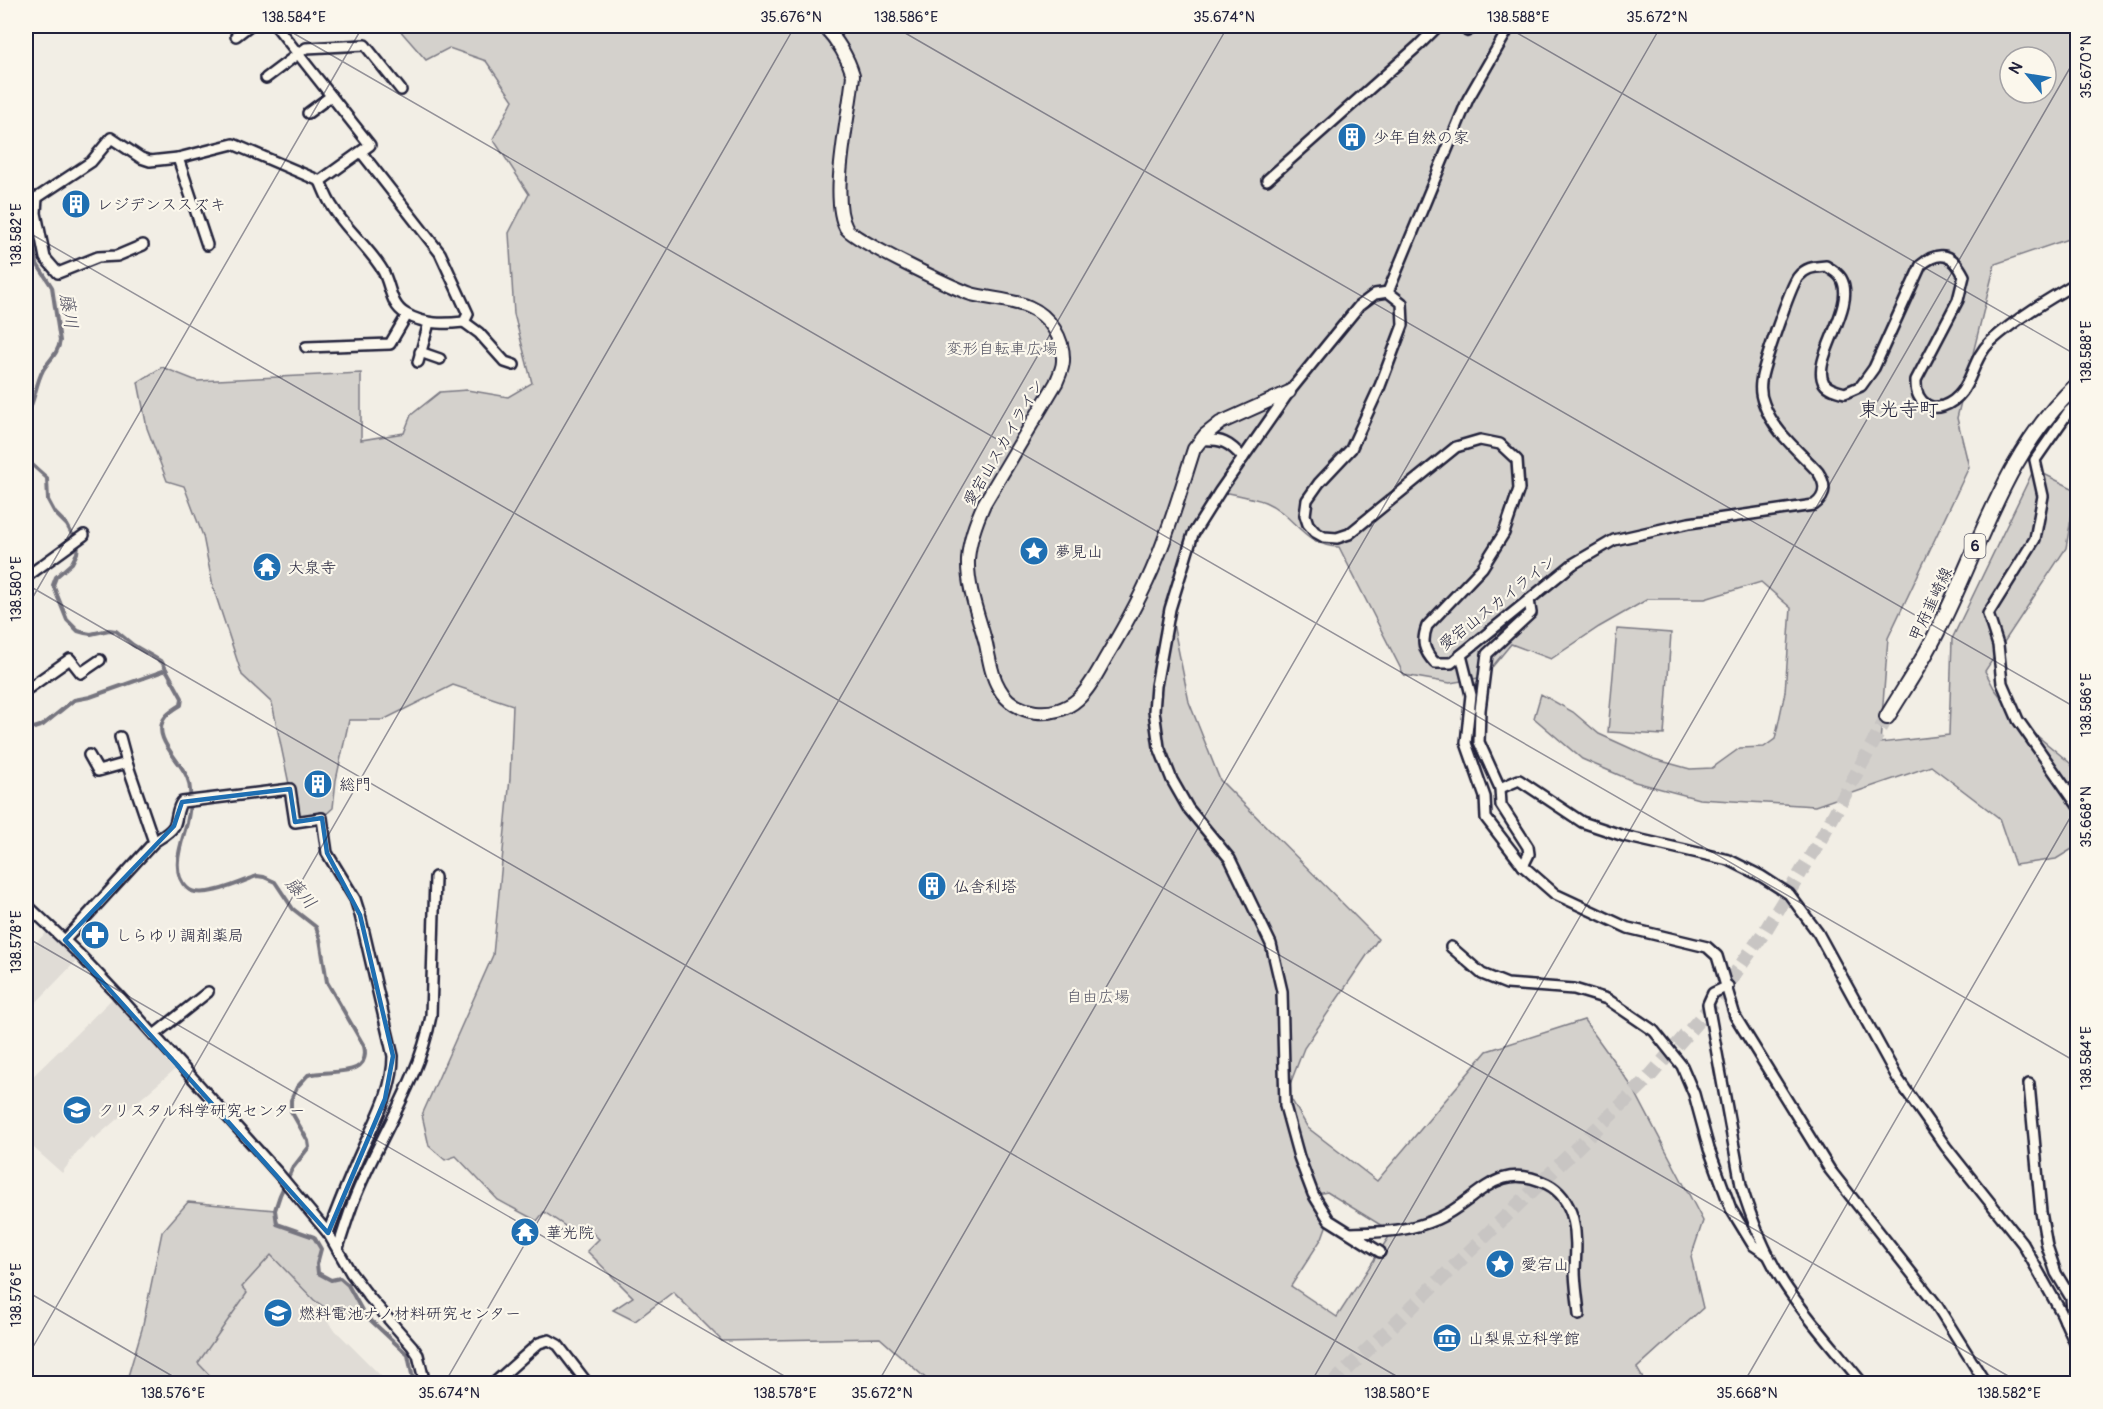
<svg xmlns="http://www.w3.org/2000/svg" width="2103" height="1409" viewBox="0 0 2103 1409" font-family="Pangolin,'Klee One',sans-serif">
<rect width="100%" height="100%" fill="#f2eee5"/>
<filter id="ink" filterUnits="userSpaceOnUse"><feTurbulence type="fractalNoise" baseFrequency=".0167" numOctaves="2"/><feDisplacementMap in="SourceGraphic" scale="12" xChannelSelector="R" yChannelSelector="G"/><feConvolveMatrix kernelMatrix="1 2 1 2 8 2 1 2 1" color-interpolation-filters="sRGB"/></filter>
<g filter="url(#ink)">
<g fill="#e0dcd6">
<polygon points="51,928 81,956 29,1010 31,1016 26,1021 26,952"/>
<polygon points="117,994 180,1065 94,1139 92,1137 77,1152 62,1173 26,1141 26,1083"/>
<polygon points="271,1255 314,1300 331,1326 388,1383 217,1383 198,1363 242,1287"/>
</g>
<g fill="#d4d1cc" stroke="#7b7a84" stroke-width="1.5" fill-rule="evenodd">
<path d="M394,26H2077V236L1995,264L1957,418L1969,467L1888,638L1880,743L1949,735L1952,639L2034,469L2076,490L2066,548L1985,671L1994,688L2018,720L2070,763L2077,774V846L2056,859L2015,865L1999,818L1931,766L1815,806L1699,799L1635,782L1582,759L1534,718L1541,694L1573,712L1599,734L1654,759L1690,769L1712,768L1740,748L1764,747L1775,739L1785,692L1791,608L1761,582L1705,599H1648L1599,627L1551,659L1511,644L1484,677L1450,683L1404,675L1339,547C1304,547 1294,514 1265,502C1252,497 1235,495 1220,491L1193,534L1170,609L1189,702L1220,780L1378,939L1304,1048L1287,1092L1308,1128L1377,1181L1487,1051L1584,1020L1633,1088L1703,1221L1691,1257L1703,1308L1637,1368L1646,1384L931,1383L880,1338L722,1341L673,1292L635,1321L613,1310L633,1297L587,1251L599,1239L586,1227L574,1239L560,1233L565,1226L544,1212L537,1221L498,1200L456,1156L445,1160L429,1146L422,1115L493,955L510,778L513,705L453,685L383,720H349L336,780L333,808L322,818L295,822L290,789L272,703L242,675L213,587L203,536L184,486L167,481L147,428L138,382L162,367L197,381L361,373V440L404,433L411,415L440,392L467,390L508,397L532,383L514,314L509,233L529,194L493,139L513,100L486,61L449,48L426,60L398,28ZM2010,57H2046V93H2010ZM1327,1192L1392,1232L1337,1317L1291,1286L1322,1238L1327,1224L1313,1195Z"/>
<polygon points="1617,629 1671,633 1664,735 1608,732"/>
<polygon points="188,1202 275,1210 278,1224 314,1237 321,1249 317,1264 318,1273 331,1280 340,1278 348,1285 364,1314 342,1319 314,1300 271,1255 242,1287 247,1293 198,1363 217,1383 126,1383 142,1329 162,1232"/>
</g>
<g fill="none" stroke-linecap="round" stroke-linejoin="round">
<g stroke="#76747f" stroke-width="4">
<path d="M26,207L37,264L52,287L60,341C58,354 49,360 43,370C35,385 35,402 26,416"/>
<path d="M26,447L29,462L47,478L48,500L55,513L67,525L78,545L77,553L72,563L56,577L53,585L67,620L78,631L85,633L91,634L109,630L116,631L133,645L162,662L182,698L181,705C176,708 170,712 166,716C149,736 181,761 187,777C193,791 190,809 187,823C182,842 169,872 187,888C200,901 241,882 257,876L264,877L275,882L293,909L316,927L320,939L327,982L364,1046C372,1079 329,1069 308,1075L297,1087L291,1100V1111L308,1141L309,1147L292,1169L280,1195L275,1210L277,1224L314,1237L321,1249L317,1264L318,1273L331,1280L340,1278L348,1285L364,1314L408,1355L414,1384"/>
<polyline points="26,724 34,728 43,725 74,700 90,697 166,670"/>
</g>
<polyline stroke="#c8c5c3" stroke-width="14" stroke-dasharray="14 7" stroke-linecap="butt" points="1332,1384 1643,1084 1717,999 1765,931 1817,846 1887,717"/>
<g stroke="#22223b" stroke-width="14">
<g id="street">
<polyline points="276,26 370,145 320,181"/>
<polyline points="1463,26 1467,31 1477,26"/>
<polyline points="236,36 249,26"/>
<polyline points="266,78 306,48 365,45 401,90"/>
<polyline points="308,113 331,96"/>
<polyline points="178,158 207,245"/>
<polyline points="1267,180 1419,45 1438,26"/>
<polyline points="37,197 36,213 45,258 58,273 98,257 117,256 143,245"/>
<path d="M26,205L91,162L111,138L141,158L150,161L178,158L233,144L320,181C324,190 327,199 332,206C346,230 369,247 383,271C391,286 390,305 406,314C425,325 444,324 464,322L468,314L440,253L361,152"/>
<polyline points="1388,292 1468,99 1510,26"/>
<polyline points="464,322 479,333 505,362 514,365"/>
<polyline points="306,347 390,344 407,315"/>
<polyline points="420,352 440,359"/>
<polyline points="418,362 429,323"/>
<polyline points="2078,403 2069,411 2035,460 2043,496 2035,539 1988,614 1998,645 2002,683 2018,720 2078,806"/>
<path d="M1201,440C1222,439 1229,442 1243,458"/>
<polyline points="26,577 84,535"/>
<polyline points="1461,655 1471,695 1466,743 1485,797 1486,818 1523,866 1555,894 1628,928 1707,947 1717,956 1735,1016 1830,1170 1936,1304 1986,1384"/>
<polyline points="26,690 70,659 81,673 100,660"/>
<polyline points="120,737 127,763"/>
<polyline points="89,755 98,771 127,763 154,842"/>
<polyline points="1500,788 1519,780 1582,822 1624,836 1729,860 1761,876 1789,894 1818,933 1898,1079 1946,1147 2023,1244 2061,1312 2078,1350"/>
<polyline points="1523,866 1529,854 1528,847 1501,805 1500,788 1479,742 1480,710 1487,654 1531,613 1529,600"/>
<polyline points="26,904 81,956 117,994 278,1173 328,1233 351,1273 370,1298 412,1346 418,1355 425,1384"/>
<path d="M65,940L154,842C160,838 170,833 174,826C178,818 176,809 182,802L290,789L295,822L322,818L327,853L355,899L360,915L393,1056C393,1091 375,1121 361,1152C349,1179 338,1205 328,1233"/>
<polyline points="1451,947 1482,974 1507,984 1574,989 1607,999 1654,1031 1682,1066 1694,1094 1709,1149 1731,1209 1753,1245 1768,1255"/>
<path d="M1728,986L1713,993L1708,1004L1741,1185C1751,1218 1765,1253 1783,1282C1806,1318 1836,1350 1863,1384"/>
<polyline points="154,1035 208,992"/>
<polyline points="2029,1084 2041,1212 2047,1246 2056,1273 2071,1298 2072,1312 2065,1321"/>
<path d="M1351,1233C1382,1232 1407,1232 1437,1219C1478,1201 1496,1159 1547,1184C1561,1191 1569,1204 1573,1219C1577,1236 1576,1252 1575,1269C1575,1285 1578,1300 1579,1315"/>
<path d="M338,1248C343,1232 348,1216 354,1200C378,1139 419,1081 431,1016L435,877"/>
<path d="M1380,1252L1329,1220L1313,1194L1299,1157L1285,1106L1282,991L1271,944L1230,859L1188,808L1172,780L1159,747L1154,711L1156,686L1170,609L1193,534L1220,491L1289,392L1327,345L1359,306L1375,294L1388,292L1402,303L1403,325L1380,386L1351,449L1319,483L1307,500L1305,515L1308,524L1315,532L1324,537L1337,538L1349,534L1456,447L1480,440L1500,444L1517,460L1519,489L1504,533L1482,568L1427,626C1421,642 1424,651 1435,663H1451L1573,564L1614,540L1689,523L1814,505C1827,496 1826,484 1818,472C1800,452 1773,431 1764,404C1761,397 1760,389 1761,382C1762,369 1791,285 1798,277C1806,267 1814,267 1826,266C1831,269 1838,273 1841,278C1858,306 1810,360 1824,383C1828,389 1837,391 1845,393L1861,386L1874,368L1921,265C1940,249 1953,254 1964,276L1958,300L1916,380C1916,388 1916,394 1922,401C1928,407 1934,409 1943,406C1973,395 1969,362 1990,342C2017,318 2047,300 2078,282"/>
<polyline points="493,1384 539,1343 549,1340 558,1345 588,1384"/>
</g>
</g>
<g stroke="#22223b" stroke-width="16">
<path id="secondary" d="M824,26C838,41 847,55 853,75C850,113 829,197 846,228C853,240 954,288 971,294C990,299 1010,299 1029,307C1050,316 1064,339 1063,361C1063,368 1059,376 1056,383L984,504C976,522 969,540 968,560C967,588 979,617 986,644C989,658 991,675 999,688C1014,716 1055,720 1078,699C1091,687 1099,669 1108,654C1126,624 1143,593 1156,561C1171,525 1182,486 1194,449L1205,435L1220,423L1289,392"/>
</g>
<g stroke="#22223b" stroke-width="18">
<path id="primary" d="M1887,717C1903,690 1922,663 1936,634C1980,549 2004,451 2078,384"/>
</g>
<use href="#street" stroke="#fbf7ec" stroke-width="9"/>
<use href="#secondary" stroke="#fbf7ec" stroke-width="12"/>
<use href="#primary" stroke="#fbf7ec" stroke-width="14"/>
</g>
</g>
<path fill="none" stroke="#1f6fb2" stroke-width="4.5" stroke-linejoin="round" d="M290,789L295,822L322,818L327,853L360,915L393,1056L385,1099L328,1233L65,940L174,826L182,802Z"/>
<path fill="none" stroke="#22223b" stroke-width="1.5" stroke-opacity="0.45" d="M281,26L2078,1063M893,26L2078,709M1505,26L2078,356M26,231L2022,1384M26,584L1410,1384M26,609L363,26M26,937L798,1384M26,1291L186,1384M26,1359L795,26M444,1384L1228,26M877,1384L1661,26M1310,1384L2078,54M1743,1384L2078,804"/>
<defs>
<g id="building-disc" transform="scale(1.5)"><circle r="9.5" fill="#1f6fb2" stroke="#fbf7ec"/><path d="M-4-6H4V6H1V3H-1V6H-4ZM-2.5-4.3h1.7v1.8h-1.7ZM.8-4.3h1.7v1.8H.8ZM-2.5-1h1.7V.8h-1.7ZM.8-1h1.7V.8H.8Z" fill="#fff"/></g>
<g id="sight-disc" transform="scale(1.5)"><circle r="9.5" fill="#1f6fb2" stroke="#fbf7ec"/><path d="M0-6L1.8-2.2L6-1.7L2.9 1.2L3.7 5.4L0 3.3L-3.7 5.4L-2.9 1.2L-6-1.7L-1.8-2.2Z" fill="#fff"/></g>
<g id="temple-disc" transform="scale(1.5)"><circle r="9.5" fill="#1f6fb2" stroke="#fbf7ec"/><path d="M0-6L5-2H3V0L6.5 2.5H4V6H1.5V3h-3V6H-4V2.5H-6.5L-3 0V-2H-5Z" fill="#fff"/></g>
<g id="pharmacy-disc" transform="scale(1.5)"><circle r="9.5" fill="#1f6fb2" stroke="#fbf7ec"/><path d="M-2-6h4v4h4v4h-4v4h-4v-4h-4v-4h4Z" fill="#fff"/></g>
<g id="university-disc" transform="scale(1.5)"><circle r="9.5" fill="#1f6fb2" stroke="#fbf7ec"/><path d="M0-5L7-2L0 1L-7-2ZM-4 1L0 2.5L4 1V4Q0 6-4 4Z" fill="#fff"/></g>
<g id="museum-disc" transform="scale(1.5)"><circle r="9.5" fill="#1f6fb2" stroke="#fbf7ec"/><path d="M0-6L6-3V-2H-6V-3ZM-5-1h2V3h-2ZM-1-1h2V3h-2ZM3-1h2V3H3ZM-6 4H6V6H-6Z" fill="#fff"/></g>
</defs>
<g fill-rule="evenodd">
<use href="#building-disc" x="1352" y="137"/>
<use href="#building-disc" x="76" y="204"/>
<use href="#sight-disc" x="1034" y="551"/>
<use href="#temple-disc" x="267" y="567"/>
<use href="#building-disc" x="318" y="784"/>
<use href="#building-disc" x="932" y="886"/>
<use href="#pharmacy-disc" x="95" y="935"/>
<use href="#university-disc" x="77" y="1110"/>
<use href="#temple-disc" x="525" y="1232"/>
<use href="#sight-disc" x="1500" y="1264"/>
<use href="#university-disc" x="278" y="1313"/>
<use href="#museum-disc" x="1447" y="1338"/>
</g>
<g text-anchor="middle" stroke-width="4.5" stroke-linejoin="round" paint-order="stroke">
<rect fill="#fbf7ec" stroke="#636270" stroke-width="1.5" x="1964.5" y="534" width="21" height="24" rx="4.5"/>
<g font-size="15" font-weight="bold" fill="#22223b">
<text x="1975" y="551">6</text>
</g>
<g font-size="16" fill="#22223b" stroke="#fbf7ec" text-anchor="start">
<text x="1373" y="143">少年自然の家</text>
<text x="97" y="210">レジデンススズキ</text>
<text x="1055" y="557">夢見山</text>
<text x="288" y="573">大泉寺</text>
<text x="339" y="790">総門</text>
<text x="953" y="892">仏舎利塔</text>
<text x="116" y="941">しらゆり調剤薬局</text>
<text x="98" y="1116">クリスタル科学研究センター</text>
<text x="546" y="1238">華光院</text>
<text x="1521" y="1270">愛宕山</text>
<text x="299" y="1319">燃料電池ナノ材料研究センター</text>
<text x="1468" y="1344">山梨県立科学館</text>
</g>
<g font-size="16" fill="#575766" stroke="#fbf7ec">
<text x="1002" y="354">変形自転車広場</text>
<text x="1098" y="1002">自由広場</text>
</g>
<g font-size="16" fill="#22223b" stroke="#fbf7ec">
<text transform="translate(1003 442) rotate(-60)" y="6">愛宕山スカイライン</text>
<text transform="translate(1497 602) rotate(-38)" y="6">愛宕山スカイライン</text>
<text transform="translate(1930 604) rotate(-65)" y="6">甲府韮崎線</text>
</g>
<g font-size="18" font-style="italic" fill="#535263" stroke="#fbf7ec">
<text transform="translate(69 311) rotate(81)" y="6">藤川</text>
<text transform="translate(301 893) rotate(48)" y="6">藤川</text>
</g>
<g font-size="20" fill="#22223b" stroke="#fbf7ec">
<text x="1899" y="416">東光寺町</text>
</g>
</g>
<rect width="2103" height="1409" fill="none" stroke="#fbf7ec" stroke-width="66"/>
<g transform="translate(2028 75) rotate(300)"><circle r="28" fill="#fbf7ec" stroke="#a4a2a5" stroke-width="1.5"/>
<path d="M0-4.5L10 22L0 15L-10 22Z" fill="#1f6fb2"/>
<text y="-9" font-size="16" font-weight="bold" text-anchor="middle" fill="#22223b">N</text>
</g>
<rect x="33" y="33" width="2037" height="1343" fill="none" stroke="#22223b" stroke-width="2"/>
<g font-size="15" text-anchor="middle" fill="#22223b">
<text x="294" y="22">138.584°E</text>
<text x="791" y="22">35.676°N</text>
<text x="906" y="22">138.586°E</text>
<text x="1224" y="22">35.674°N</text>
<text x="1518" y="22">138.588°E</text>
<text x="1657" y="22">35.672°N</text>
<text transform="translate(2086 67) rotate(-90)" y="5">35.670°N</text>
<text transform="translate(16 235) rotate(-90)" y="5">138.582°E</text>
<text transform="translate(2086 352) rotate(-90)" y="5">138.588°E</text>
<text transform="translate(16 589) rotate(-90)" y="5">138.580°E</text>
<text transform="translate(2086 705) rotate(-90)" y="5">138.586°E</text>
<text transform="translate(2086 817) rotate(-90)" y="5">35.668°N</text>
<text transform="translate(16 942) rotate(-90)" y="5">138.578°E</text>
<text transform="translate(2086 1058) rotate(-90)" y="5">138.584°E</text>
<text transform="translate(16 1295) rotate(-90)" y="5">138.576°E</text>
<text x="173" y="1398">138.576°E</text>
<text x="449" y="1398">35.674°N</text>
<text x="785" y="1398">138.578°E</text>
<text x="882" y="1398">35.672°N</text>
<text x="1397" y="1398">138.580°E</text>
<text x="1747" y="1398">35.668°N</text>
<text x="2009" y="1398">138.582°E</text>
</g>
</svg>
